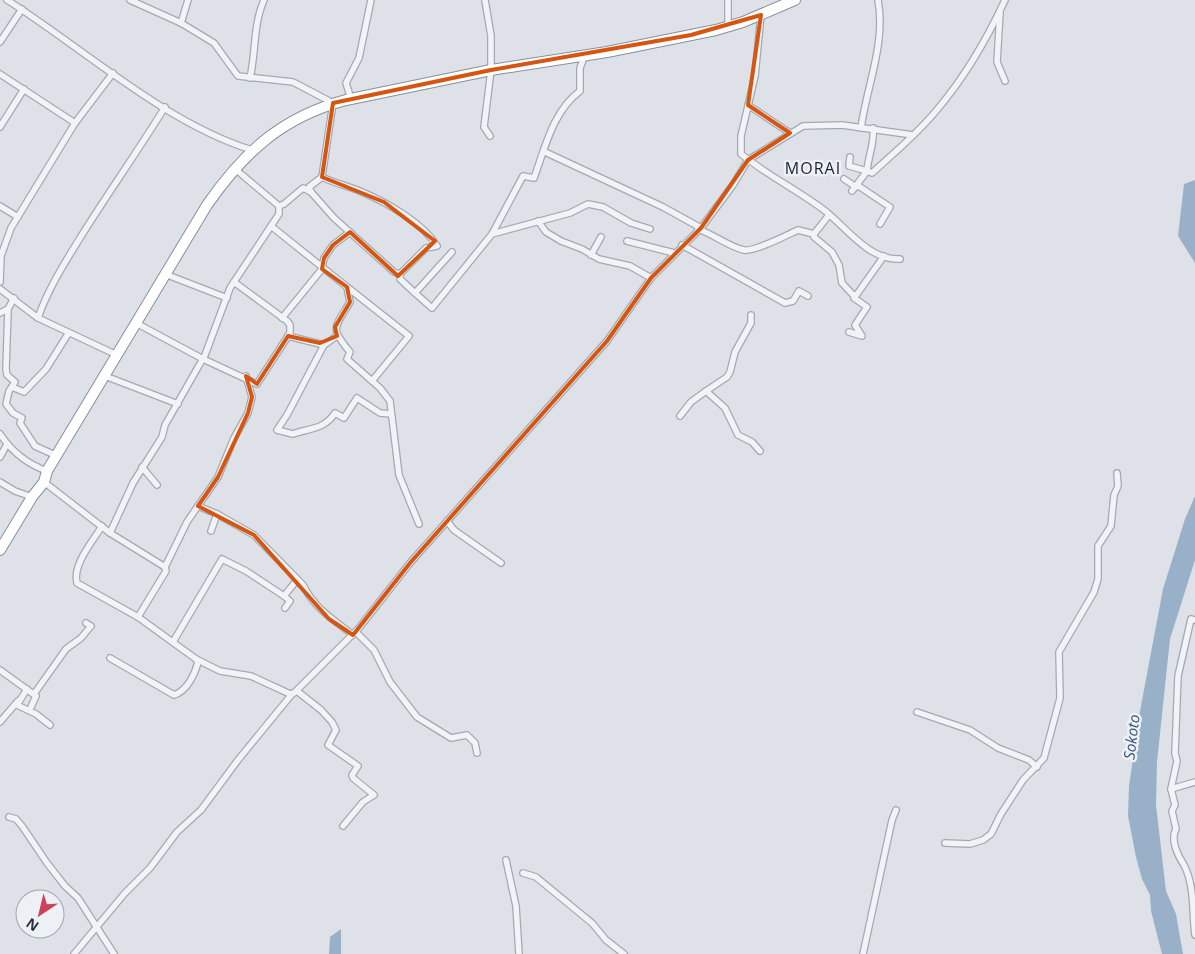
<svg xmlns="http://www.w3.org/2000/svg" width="1195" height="954" viewBox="0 0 1195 954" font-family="'Open Sans',sans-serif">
<rect width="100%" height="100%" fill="#dee2e8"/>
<g fill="#99b1c8">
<polygon points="1195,180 1195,263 1178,236 1184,184"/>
<polygon points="1195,496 1195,560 1170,639 1157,762 1156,805 1166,891 1176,914 1183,954 1162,954 1151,911 1150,895 1142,879 1136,857 1128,816 1129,786 1140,711 1163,589 1185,519"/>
<polygon points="341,929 341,954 329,954 330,937"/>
</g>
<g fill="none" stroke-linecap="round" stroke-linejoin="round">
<g stroke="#a3a9b2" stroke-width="8">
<g id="minor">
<path d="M7,0C84,49 165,123 252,150"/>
<path d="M130,0L181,23L214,43L238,76L293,82L333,103L322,177C336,184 349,186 362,192C386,202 423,223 437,246L426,248L400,274L394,272L334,218L311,192L303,188L284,204L279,206"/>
<polyline points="485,0 491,36 491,70 484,127 490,136"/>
<polyline points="1000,13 997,62 1005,81"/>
<path d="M761,15L755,76L741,136V154C767,175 797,190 824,210C846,227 869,261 900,259"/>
<polyline points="181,23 188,0"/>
<polyline points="728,27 728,0"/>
<polyline points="0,42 22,9"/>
<polyline points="0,74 75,123"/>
<path d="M250,78C256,52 253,25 264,0"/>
<polyline points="351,99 346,83 359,58 371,0"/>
<polyline points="748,105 790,133"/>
<polyline points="0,127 24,89"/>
<path d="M861,128C867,85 886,43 878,0"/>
<polyline points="545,152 663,207 701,228"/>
<path d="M850,157L849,166L867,171C868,157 875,142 873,128"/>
<polyline points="844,179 856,187"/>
<polyline points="857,185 890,207 880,224"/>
<path d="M852,191L867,171L872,173C894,153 917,134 936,111C964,78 987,39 1005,0"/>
<polyline points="311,192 309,187 322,177"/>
<polyline points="0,206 18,217"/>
<polyline points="538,221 546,232 561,241 582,249 599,259 630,266 651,278"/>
<path d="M271,226L347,287L350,302C335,328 329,327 350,352L347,359L380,388L390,401L399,475L419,524"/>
<path d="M698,229C713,234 731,248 744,250C754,252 787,235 798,230L814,234V237L832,252L839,265L842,283L855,297L884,256"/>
<polyline points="492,234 570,213 588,204 603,207 631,223 650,229"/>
<polyline points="814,234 829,215"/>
<polyline points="627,241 674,253"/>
<polyline points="682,245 785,303 793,301 799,291 808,296"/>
<polyline points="591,255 601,237"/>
<polyline points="165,274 227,298"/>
<polyline points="400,274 400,279 415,293 452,252"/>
<polyline points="0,282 1,256 11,228 75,123 113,73"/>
<polyline points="347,287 409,336 372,381"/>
<polyline points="0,289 38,318 117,355"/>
<path d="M415,293L432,308L492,234L523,176L534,178C545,148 553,111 580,91V68L585,55"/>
<polyline points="8,309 6,369 7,375 15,382 9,391 6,404 13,413 22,418 20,423 35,446 57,456"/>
<polyline points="0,313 8,309 14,298"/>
<path d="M38,318C48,289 64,264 80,238C108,193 138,151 165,107"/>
<polyline points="282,318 322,269 324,258 333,245 350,232"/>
<polyline points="136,323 203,359 257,384 290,333 290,325 287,321 234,282"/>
<polyline points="849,332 862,336 855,325 867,307 854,298 855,295"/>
<polyline points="288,336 324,345 337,336"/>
<path d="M324,345L287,415L277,430L293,434C309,428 324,430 335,413L344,418L357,398L380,413L391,414"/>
<polyline points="105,376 178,404"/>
<polyline points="12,387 24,392 46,369 68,334"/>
<polyline points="706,391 727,377 730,372 735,352 751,323 751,315"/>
<polyline points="680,416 691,402 706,391 725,408 738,435 752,442 760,451"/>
<path d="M0,434C12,452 27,464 47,471"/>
<polyline points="0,457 7,444"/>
<polyline points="142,467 157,485"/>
<polyline points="0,482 15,491 32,497"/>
<polyline points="44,482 110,533 165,567 166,571 138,617"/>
<polyline points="198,506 217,514"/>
<polyline points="447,521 454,530 501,563"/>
<path d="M102,526C93,541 72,565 77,583L138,617L196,659L198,662C195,674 187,691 174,695L110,658"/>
<path d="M211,531L217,514L254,535L303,585C314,608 334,620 353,635"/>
<polyline points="110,533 133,483 162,437 165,425 205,355 230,288 279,214 279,206 234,168"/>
<polyline points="165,567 187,522 218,477 234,438 248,413 252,397 246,376"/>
<polyline points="284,596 297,580"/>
<polyline points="356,632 374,650 390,682 417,717 451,738 467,735 475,743 477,753"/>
<polyline points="173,642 222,559 246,571 284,596 290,601 285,608"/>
<polyline points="196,659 220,671 251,676 290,694 294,693 359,628 410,563 607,341 651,278 701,228 733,185 748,160 803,126 842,125 913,135"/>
<polyline points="0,670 36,696 31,707"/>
<polyline points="27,689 17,705 36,714 50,725"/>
<polyline points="297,691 321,710 332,722 336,730 328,745 358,766 352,775 353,778 374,795 363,802 343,826"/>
<polyline points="34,694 66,649 81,638 91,626 86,623"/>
<polyline points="917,712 970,730 998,748 1029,760 1037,767"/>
<polyline points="0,722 18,701"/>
<path d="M1195,782L1171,789L1175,805L1172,811L1176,829C1170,840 1178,856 1184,865C1195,886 1192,913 1195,935"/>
<polyline points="1171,789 1177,761 1175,753 1178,676 1191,619 1195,620"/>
<polyline points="9,817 16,819 22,826 47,863 65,886 78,898 114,954"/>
<polyline points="945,843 970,844 983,840 991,834 1001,814 1023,780 1044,758 1060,698 1059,652 1094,592 1098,579 1098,546 1111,526 1114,495 1118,486 1117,473"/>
<polyline points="506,860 516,906 519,954"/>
<polyline points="523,873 536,877 592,923 606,940 624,954"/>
<polyline points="74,954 125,893 150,868 177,832 201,810 238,760 292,694"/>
<polyline points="863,954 892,820 896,810"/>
</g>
</g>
<g stroke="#85909e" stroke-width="12">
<path id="trunk" d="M0,550L32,497L44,482L47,471L207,205C244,152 282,117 346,100L491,70L607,52L716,30L743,22L795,0"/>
</g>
<use href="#minor" stroke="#f1f3f6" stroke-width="5.5"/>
<use href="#trunk" stroke="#fff" stroke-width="10"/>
</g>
<path fill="none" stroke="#d55511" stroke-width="4" stroke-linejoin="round" d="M761,15L748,105L790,133L748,160L701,228L651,278L607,341L410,563L353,635L329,619L254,535L198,506L218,477L248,413L252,397L246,376L257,384L288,336L320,343L337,336L335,327L350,302L347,287L322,269L324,258L333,245L350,232L398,276L435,241L384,202L322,177L333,103L491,70L691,35Z"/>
<g text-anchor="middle" stroke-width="5" stroke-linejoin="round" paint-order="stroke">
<g font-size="15" font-style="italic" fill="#315073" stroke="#edf1f5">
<text transform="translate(1132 737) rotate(-83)" y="5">Sokoto</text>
</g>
<g font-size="16" letter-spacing="1" fill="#1a212f" stroke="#edf1f5">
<text x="813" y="174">MORAI</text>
</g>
</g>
<g transform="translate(40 914) rotate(215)"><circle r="24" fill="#edf1f5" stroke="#9ea4ac"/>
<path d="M0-4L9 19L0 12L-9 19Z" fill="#ce4259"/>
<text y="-8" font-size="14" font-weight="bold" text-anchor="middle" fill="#27303f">N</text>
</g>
</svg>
